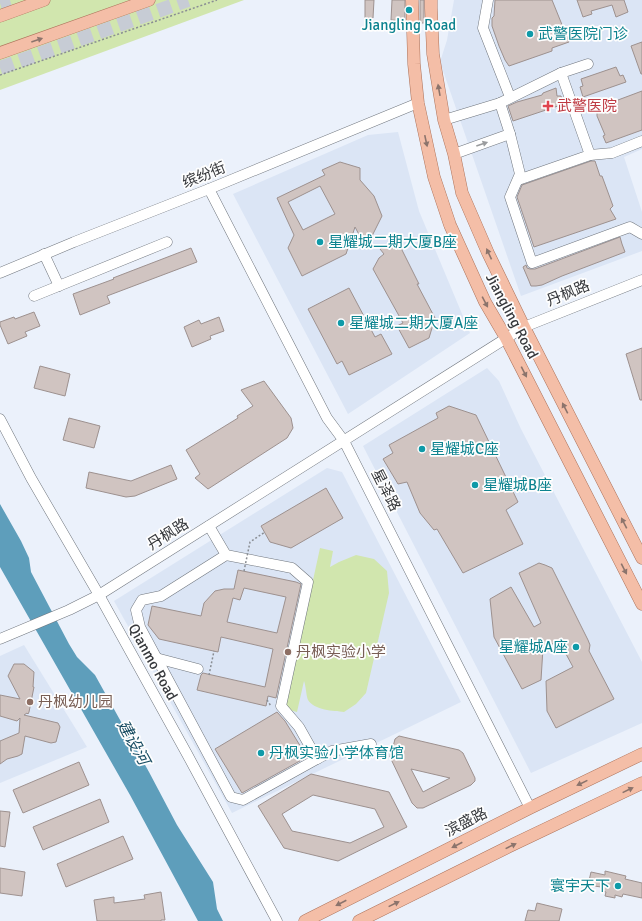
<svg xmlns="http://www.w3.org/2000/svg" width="642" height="921" viewBox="0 0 642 921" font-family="Signika,'Noto Sans SC',sans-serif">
<rect width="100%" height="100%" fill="#ebf1fb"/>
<g fill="#dbe5f5">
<polygon points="454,0 642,0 642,149 624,157 642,212 642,251 521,296 440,62 447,40"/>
<polygon points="398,132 419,211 470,333 348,414 233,194 368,135"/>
<polygon points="487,368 499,381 521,429 642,662 642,723 531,773 363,446"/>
<polygon points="327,468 342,472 461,702 232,813 114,601"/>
<polygon points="24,645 87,747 0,783 0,656"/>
</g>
<g fill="#d1e6ae">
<polygon points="0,0 244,0 0,90"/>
<path d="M320,548L333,551L330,567L339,562L356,555L374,559L387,571L389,593L366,693L356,704L344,712C334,711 314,710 308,700C306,695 306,686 304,681L297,712L285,709Z"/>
</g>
<polygon fill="#5e9ebb" points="0,504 21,541 29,558 31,572 69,644 77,657 95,675 149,772 177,825 213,882 217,909 223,921 198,921 130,795 0,567"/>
<g fill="#d0c4c1" stroke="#9d918f" fill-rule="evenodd">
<polygon points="365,0 374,0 373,18 365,18"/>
<polygon points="392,0 405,0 405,21 391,20"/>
<rect x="420" y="0" width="4" height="23"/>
<polygon points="495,0 552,0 569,42 552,48 552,51 509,66 505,60 499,46 492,26 492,18 494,16"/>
<polygon points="577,0 624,0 628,12 616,17 612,5 591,11 592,14 583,17"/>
<polygon points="642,42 642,74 641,74 631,46"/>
<polygon points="616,67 620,76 623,75 626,82 583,97 580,87 583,86 581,79"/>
<polygon points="556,88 557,96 561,96 564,104 513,121 508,106 517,102 542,95 543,93"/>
<polygon points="642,91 642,130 606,143 603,136 605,135 597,116 597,113 594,109"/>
<polygon points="591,161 595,161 600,176 602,176 613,206 610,209 616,219 534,247 517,197 522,185"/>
<path d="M340,162L360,168V180L374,196L382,216L371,238L363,242L355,227L346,254L302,276L288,248L294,235L277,198L325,175L322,170ZM320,186L335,214L303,230L288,202Z"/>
<polygon points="620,237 622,244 625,252 562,276 542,285 536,286 531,286 529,281 523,267 526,265 527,268 530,269 535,269"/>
<polygon points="391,245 401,248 419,284 417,284 435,318 429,338 409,348 397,326 403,323 373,269 379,258 384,254 380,249"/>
<polygon points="191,248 197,262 107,296 110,303 80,315 73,294 114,279 113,278"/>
<polygon points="349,288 375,337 381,334 392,354 349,375 342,361 337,364 308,309"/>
<polygon points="34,312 40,326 25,332 27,336 8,344 0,325 0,322 14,317 15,319"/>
<polygon points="219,317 224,331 210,336 211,339 192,347 184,327 199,320 201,324"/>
<polygon points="642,348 642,400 640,400 626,354"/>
<polygon points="40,366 70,374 65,396 34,388"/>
<polygon points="264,381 291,418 293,428 287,438 208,489 195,478 200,474 186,450 238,418 237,416 253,406 241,390"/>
<polygon points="449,406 476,415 518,502 506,510 523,544 463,573 437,529 434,530 420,513 407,482 398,484 383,459 393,453 389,445 438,418 436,413"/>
<polygon points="69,418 100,426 94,448 63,440"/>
<polygon points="171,465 177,479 135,496 126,497 86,488 89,472 131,481"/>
<polygon points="326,488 343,518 291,548 270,542 261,526"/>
<polygon points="539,563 545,565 552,568 588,640 590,645 589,651 614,699 556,728 547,711 546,681 573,667 559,641 543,648 541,680 522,689 494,637 490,599 511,587 534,627 541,623 519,573"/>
<path d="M238,570L296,582L301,584L276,698L268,696L266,706L197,690L201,675L203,673L265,687L273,649L221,637L218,652L159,639L148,625L152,606L201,616L204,603L215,591L224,589H234ZM244,588L286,597L277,633L227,622L233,598L240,600Z"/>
<polygon points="14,664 24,664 34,672 33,687 34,687 29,712 28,714 27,713 24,715 58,723 60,727 56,742 51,743 25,736 22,754 18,756 7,759 0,764 0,741 19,733 20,718 17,721 0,716 0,695 20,699 8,676"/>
<polygon points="277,712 285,721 307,757 242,793 215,749"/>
<path d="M399,736L459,750L463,753L475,778V781L471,785L423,808H417L412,803L390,757L391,747H393L395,739ZM411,769L450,778L423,792Z"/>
<polygon points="79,762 89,785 23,813 13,790"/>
<path d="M311,774L389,792L407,827L338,861L284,848L258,806ZM313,795L375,809L384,827L350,843L292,831L282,814Z"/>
<polygon points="100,799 109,822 43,850 33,827"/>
<polygon points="0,811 10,812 5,847 0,846"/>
<polygon points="123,836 133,859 66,887 57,864"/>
<polygon points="0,868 25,872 22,896 0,893"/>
<polygon points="605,871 626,876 625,879 642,883 642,898 623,894 622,897 615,895 615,898 605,896 606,892 601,891 601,887 588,885 591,872 605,875"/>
<polygon points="161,892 165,920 161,920 161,921 97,921 94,900 114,897 114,903 145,899 144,895"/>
<polygon points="537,903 562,909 559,921 525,921 528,910 535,911"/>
</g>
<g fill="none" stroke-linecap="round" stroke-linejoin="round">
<g stroke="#c7ccd5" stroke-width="14" stroke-dasharray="14 7" stroke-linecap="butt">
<polyline points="0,3 10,0"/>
<polyline points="0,68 188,0"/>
</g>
<g stroke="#70767e" stroke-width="11">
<g id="minor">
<polyline points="488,0 483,28 510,97"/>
<polyline points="588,64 561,73 500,103 510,134 520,174 510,197 532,263 630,227 642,234"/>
<polyline points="444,120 500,103"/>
<polyline points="454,154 510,134"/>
<polyline points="590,155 612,153 642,141"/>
<polyline points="518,180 590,155 561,73"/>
<polyline points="209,189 327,418 344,441 530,808"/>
<polyline points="44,254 59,286"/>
<polyline points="0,273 74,242 209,189 418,103"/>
<polyline points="34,296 167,242"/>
<polyline points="0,419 31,478 99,595 187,754 277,921"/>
<polyline points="209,526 226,555 161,596 142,600 136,610 140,627 231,797 243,800 317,759 299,727 281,706 308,582 292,568 226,555"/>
<polyline points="0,639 69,610 99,595 524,327 642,280"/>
<polyline points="156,658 198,669"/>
<polyline points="317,759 332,751 371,744"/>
</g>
</g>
<g stroke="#ad735b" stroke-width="13">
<g id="major">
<polyline points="412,0 414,64 418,103 434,177 450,225 485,302 506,338 642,604"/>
<polyline points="431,0 431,8 433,54 444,120 454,154 462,193 488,253 524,327 642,558"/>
<polyline points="0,16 44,0"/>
<polyline points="0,53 149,0"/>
<polyline points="305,921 530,808 642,754"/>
<polyline points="359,921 508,847 642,783"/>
</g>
</g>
<g stroke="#898d93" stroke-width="1.5" stroke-dasharray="2 2" stroke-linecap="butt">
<polyline points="0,75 217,0"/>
<polyline points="209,675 214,651"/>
<polyline points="267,700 271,706"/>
</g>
<use href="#minor" stroke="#fff" stroke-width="10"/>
<use href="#major" stroke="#f4bea7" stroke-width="12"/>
<polyline stroke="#898d93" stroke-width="1.5" stroke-dasharray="2 2" stroke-linecap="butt" points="244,571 250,542 265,532"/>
</g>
<defs><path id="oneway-solid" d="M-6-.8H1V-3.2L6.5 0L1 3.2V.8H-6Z"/></defs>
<g fill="#8c746c">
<use href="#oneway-solid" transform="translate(37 40) rotate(-19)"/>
<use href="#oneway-solid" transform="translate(439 90) rotate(-100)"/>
<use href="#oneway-solid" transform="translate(426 141) rotate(78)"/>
<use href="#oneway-solid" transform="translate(489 254) rotate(-115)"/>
<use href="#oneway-solid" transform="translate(485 302) rotate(62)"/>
<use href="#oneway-solid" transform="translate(524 372) rotate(63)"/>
<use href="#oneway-solid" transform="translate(565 408) rotate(-117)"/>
<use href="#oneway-solid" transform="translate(624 523) rotate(-117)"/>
<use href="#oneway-solid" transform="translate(624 569) rotate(63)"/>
<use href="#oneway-solid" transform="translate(582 783) rotate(154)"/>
<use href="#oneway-solid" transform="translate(628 790) rotate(-26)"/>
<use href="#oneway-solid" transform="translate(457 845) rotate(153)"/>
<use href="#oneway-solid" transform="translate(511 846) rotate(-26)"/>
<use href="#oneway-solid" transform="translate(341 903) rotate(153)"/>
<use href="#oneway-solid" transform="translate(394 904) rotate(-26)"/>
</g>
<use fill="#9a9c9e" href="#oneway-solid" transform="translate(482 144) rotate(-19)"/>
<g fill="#0f9aa8" stroke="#fefefe" stroke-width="1.5">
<circle cx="409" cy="10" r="4"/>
<circle cx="530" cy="34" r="4"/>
<circle cx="320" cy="242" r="4"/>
<circle cx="341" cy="323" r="4"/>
<circle cx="422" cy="449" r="4"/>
<circle cx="475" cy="485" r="4"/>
<circle cx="576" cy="647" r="4"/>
<circle cx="261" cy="753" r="4"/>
<circle cx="618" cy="886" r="4"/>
</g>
<path fill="#e0444e" stroke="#fefefe" stroke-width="1.5" d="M546 100h4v4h4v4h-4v4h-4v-4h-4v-4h4z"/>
<g fill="#8d6e63" stroke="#fefefe" stroke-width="1.5">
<circle cx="288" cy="652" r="4"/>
<circle cx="30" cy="702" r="4"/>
</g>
<g text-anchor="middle" stroke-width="3.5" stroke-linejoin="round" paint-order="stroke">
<g font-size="15" fill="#0d838f" stroke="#fefefe" text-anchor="start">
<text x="409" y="30" text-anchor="middle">Jiangling Road</text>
<text x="538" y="39">武警医院门诊</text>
<text x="328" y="247">星耀城二期大厦B座</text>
<text x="349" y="328">星耀城二期大厦A座</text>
<text x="430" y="454">星耀城C座</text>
<text x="483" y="490">星耀城B座</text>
<text x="568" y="652" text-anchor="end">星耀城A座</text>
<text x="269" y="758">丹枫实验小学体育馆</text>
<text x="610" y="891" text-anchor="end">寰宇天下</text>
</g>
<g font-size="15" fill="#be3a42" stroke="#fefefe" text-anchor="start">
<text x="557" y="111">武警医院</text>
</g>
<g font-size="15" fill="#36383c" stroke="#fefefe">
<text transform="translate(204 175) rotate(-22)" y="5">缤纷街</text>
<text transform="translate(568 293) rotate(-22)" y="5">丹枫路</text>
<text transform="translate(512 316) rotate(62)" y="5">Jiangling Road</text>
<text transform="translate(386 490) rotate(63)" y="5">星泽路</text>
<text transform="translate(168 534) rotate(-32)" y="5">丹枫路</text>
<text transform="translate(153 662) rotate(61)" y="5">Qianmo Road</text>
<text transform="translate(466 822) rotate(-27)" y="5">滨盛路</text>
</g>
<g font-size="15" fill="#785e54" stroke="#fefefe" text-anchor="start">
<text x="296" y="657">丹枫实验小学</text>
<text x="38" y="707">丹枫幼儿园</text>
</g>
<g font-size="16" font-style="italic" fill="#1a4e64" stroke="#fefefe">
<text transform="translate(134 742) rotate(61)" y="6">建设河</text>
</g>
</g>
</svg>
